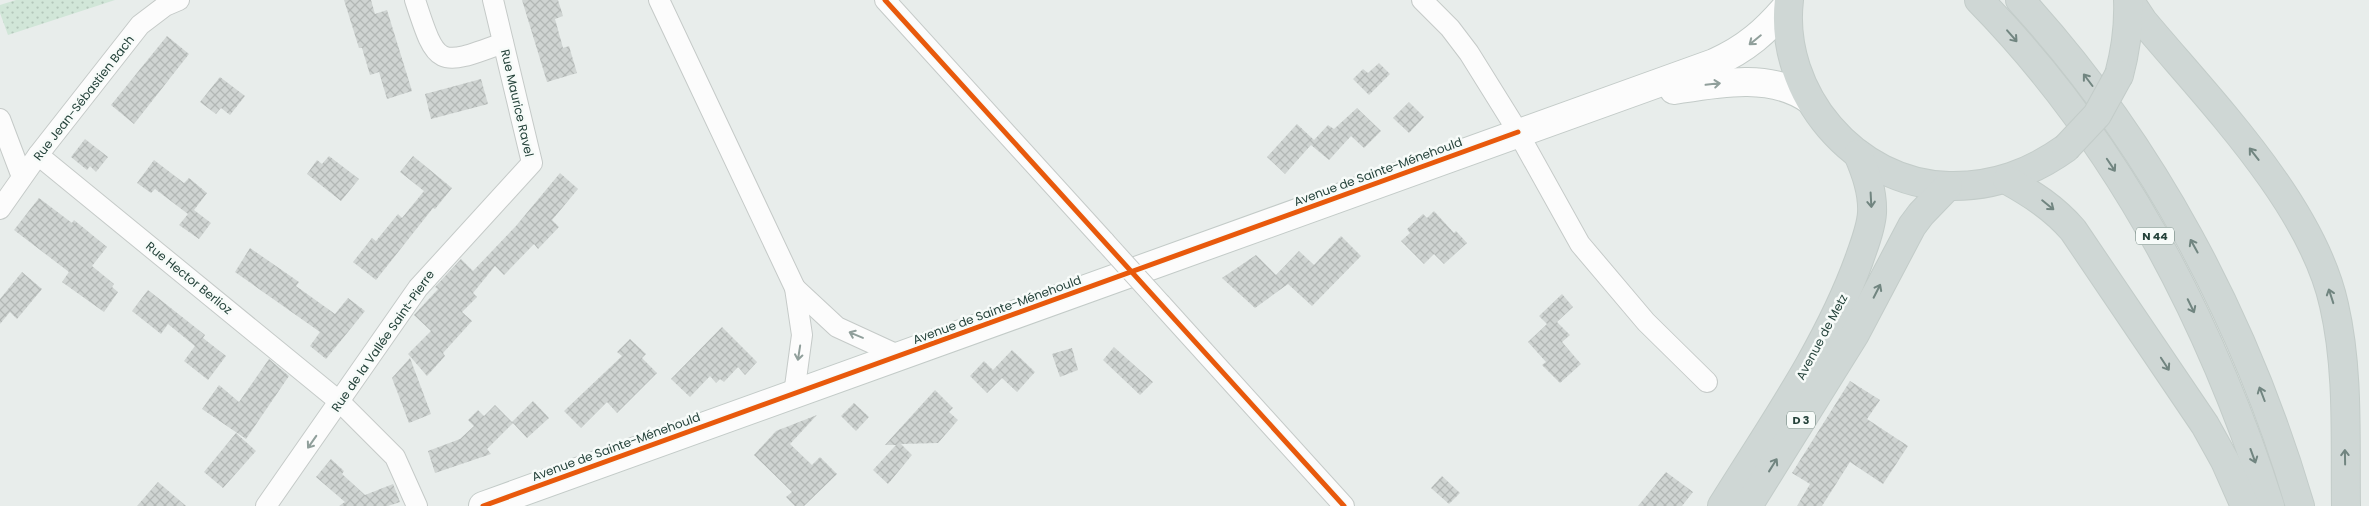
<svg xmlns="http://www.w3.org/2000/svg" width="2369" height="506" viewBox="0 0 2369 506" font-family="Poppins,sans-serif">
<defs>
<pattern id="green-dots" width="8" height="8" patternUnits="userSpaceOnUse" patternTransform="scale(1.25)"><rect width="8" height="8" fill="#d1e6d8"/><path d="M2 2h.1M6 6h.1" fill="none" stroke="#b3c6ba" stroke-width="1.8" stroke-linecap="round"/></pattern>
<pattern id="building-cross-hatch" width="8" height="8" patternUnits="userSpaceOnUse" patternTransform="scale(1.25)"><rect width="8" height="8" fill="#cfd4d2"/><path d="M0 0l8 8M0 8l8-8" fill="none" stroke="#b2b7b5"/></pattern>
</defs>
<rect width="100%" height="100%" fill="#e8edeb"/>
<polygon fill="url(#green-dots)" points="16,0 115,0 8,35 0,13 0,5"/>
<g fill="url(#building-cross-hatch)">
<polygon points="344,0 371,0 375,14 387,10 412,91 387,99 379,72 370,75 362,48 359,48"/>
<polygon points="522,0 558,0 563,16 555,19 563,48 569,46 577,73 547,82"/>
<polygon points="167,36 189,54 134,124 111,105"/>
<polygon points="1379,63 1390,74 1369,95 1353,79 1363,69 1368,73"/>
<polygon points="220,77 245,96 230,115 221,108 216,114 200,102"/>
<polygon points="481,79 488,104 431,119 425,94"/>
<polygon points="1409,102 1424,117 1409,133 1393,118"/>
<polygon points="1357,108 1381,131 1364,148 1351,136 1329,160 1311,145 1285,174 1267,157 1297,124 1314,140 1328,125 1334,129"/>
<polygon points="85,139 108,157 96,172 90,166 87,170 71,157"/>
<polygon points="329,156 359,179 341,201 307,174 317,160 322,164"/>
<polygon points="413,156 452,188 435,209 433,208 376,280 353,262 372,238 376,241 398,214 402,218 424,191 400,172"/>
<polygon points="154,160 184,183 189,178 207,193 194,210 211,223 199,239 179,225 188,214 155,189 151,193 137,183"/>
<polygon points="560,173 578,189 552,220 559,227 538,249 534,244 504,275 495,266 473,293 477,297 462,312 472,321 443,353 445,356 427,376 408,354 431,331 414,315 438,289 435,287 461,259 473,271 516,226"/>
<polygon points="39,198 72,223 74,220 107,247 92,266 114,284 112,287 118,292 104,312 62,282 69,272 14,230"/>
<polygon points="1434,211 1454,233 1456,231 1467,243 1444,264 1434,254 1424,264 1401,241 1410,233 1407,229 1423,214 1427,218"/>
<polygon points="1341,236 1361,256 1312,306 1288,284 1255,308 1222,278 1256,255 1276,275 1299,251 1314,265"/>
<polygon points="250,248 299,282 296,286 335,314 348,298 365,311 326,359 310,346 320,332 235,272"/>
<polygon points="22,272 42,289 17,319 10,312 0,324 0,299"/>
<polygon points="148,290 205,335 203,338 226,356 208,380 184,361 195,346 168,324 161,334 132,311"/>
<polygon points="1562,294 1573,307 1557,322 1570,335 1562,342 1581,364 1560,383 1542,365 1546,362 1528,342 1547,324 1539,316"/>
<polygon points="722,327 757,362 745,375 738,367 724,382 720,379 716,383 710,376 690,397 671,379"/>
<polygon points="630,339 646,354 642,358 657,373 617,413 607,402 581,428 564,411 622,356 617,352"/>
<polygon points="1114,347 1153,382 1140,395 1103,360"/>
<polygon points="1072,348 1078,370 1060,377 1052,354"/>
<polygon points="1012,350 1035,372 1017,392 1002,378 987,393 970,376 984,361 997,374 993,370"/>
<polygon points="410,358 431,414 409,423 392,378"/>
<polygon points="269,359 289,376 246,439 202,409 219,385 239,402"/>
<polygon points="1850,381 1880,400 1867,419 1908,446 1883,484 1850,462 1822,506 1797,506 1810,484 1792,473"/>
<polygon points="935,390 953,408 949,412 958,420 938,443 901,444 912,455 888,484 873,470 896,445 885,445"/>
<polygon points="533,401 549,418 527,438 512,422"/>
<polygon points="854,403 869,417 856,431 841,416"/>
<polygon points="495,405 513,423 487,449 491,454 435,473 428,451 460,439 474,426 468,420 478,410 484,416"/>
<polygon points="817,415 790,444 812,465 820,457 837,474 804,506 795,506 786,497 792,492 754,455 776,431"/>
<polygon points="236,433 256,451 223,488 204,472"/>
<polygon points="331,459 344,471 342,474 365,495 393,484 400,502 388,506 339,506 345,502 316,477"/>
<polygon points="1666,472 1693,492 1682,506 1638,506"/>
<polygon points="1442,476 1460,493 1449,504 1431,488"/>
<polygon points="158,482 186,506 137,506"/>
</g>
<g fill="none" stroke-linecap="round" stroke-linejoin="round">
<g stroke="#c5cac8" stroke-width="22">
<g id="minor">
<path d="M415,0C437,68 438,67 503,43"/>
<polyline points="659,0 795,288 802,335 794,394"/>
<polyline points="885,0 1105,242"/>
<polyline points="1422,0 1450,28 1469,53 1512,122 1580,244 1646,322 1707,382"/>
<polyline points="0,119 22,177"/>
<polyline points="38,155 340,402 395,457 417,506"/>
<polyline points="0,209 38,155 140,25 165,6 179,0"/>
<polyline points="795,288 837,327 900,356"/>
<polyline points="1161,304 1344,506"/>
<polyline points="266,506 418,288 532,163 493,0"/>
</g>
</g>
<g stroke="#c3cbc8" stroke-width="30">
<g id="secondary">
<path d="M1674,90C1717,83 1771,72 1810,100"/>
<path d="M483,506L1714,63C1746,49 1766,31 1788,5"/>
</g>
</g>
<g stroke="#c3ccc9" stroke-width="30">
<g id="primary">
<path d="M1789,0C1778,93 1855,184 1949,186C1994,187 2031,173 2066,148"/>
<path d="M1979,0C2118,142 2210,319 2270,506"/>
<path d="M2020,0C2152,144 2245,319 2300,506"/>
<path d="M2129,0L2143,21C2209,100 2312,204 2334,305C2349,370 2345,440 2346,506"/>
<path d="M2119,75C2126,49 2129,26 2128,0"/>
<path d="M2007,180C2032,194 2054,208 2073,230L2205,425L2225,461L2245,506"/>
<path d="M1722,506C1771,427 1827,348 1859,260C1864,245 1871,229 1872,213C1873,192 1866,173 1858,154"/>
<polyline points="1748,506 1855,334 1912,226 1921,214 1948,186"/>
</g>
</g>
<use href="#minor" stroke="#fcfcfc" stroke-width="20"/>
<use href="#secondary" stroke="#fcfcfc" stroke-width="28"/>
<use href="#primary" stroke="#cfd7d5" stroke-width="28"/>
<g stroke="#c5cac8" stroke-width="22" stroke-linecap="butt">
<polyline id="minor-bridge" points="1105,242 1161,304"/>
</g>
<g stroke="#c3ccc9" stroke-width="30" stroke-linecap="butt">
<polyline id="primary-bridge" points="2066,148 2097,115 2119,75"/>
</g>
<use href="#minor-bridge" stroke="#fcfcfc" stroke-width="20"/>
<use href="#primary-bridge" stroke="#cfd7d5" stroke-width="28"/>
<g stroke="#f7fbf9" stroke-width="8">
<g id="cycleway">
<polyline points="885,0 1344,506"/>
<polyline points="483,506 1518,132"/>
</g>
</g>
<use href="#cycleway" stroke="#e8590c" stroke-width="5"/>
</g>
<defs><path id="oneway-shaft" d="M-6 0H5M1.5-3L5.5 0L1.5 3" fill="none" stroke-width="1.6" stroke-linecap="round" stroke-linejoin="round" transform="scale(1.25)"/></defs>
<g stroke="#718580">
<use href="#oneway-shaft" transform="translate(2012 36) rotate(49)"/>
<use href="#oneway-shaft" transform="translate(2088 80) rotate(-127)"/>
<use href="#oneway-shaft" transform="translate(2254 154) rotate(-128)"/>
<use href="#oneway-shaft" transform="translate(2111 165) rotate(56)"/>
<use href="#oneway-shaft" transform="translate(1871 200) rotate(87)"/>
<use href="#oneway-shaft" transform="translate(2048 205) rotate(39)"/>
<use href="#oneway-shaft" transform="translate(2194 246) rotate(-119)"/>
<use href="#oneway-shaft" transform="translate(1877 291) rotate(-63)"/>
<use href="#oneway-shaft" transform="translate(2331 296) rotate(-108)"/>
<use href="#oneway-shaft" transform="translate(2191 306) rotate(64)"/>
<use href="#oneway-shaft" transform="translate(2165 364) rotate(57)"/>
<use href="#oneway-shaft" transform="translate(2262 394) rotate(-111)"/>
<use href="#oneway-shaft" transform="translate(2253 456) rotate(70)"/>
<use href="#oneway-shaft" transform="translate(2345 457) rotate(-91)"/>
<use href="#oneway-shaft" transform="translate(1773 465) rotate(-58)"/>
</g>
<g stroke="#909f9b">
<use href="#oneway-shaft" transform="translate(1755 40) rotate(141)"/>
<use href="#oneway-shaft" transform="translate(1713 84) rotate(-6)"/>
<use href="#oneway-shaft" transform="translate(856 335) rotate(-157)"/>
<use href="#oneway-shaft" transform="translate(799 353) rotate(99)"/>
<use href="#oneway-shaft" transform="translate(312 442) rotate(125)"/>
</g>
<g text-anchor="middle" stroke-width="5" stroke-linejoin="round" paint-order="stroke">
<g fill="#f7fbf9" stroke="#637a73" stroke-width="1">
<rect x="2136" y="227.5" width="38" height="17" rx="4"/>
<rect x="1787" y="411.5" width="28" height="17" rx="4"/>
</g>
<g font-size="11" font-weight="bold" fill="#24423a">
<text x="2155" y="240">N 44</text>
<text x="1801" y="424">D 3</text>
</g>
<g font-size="12" fill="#24423a" stroke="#f7fbf9">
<text transform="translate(84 98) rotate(-52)" y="4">Rue Jean-Sébastien Bach</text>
<text transform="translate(517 103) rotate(77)" y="4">Rue Maurice Ravel</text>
<text transform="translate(1378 172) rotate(-20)" y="4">Avenue de Sainte-Ménehould</text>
<text transform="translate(189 278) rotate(39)" y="4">Rue Hector Berlioz</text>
<text transform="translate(997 310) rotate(-20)" y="4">Avenue de Sainte-Ménehould</text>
<text transform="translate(1822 337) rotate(-62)" y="4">Avenue de Metz</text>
<text transform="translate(383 341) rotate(-55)" y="4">Rue de la Vallée Saint-Pierre</text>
<text transform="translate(616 447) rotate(-20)" y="4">Avenue de Sainte-Ménehould</text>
</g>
</g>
</svg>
